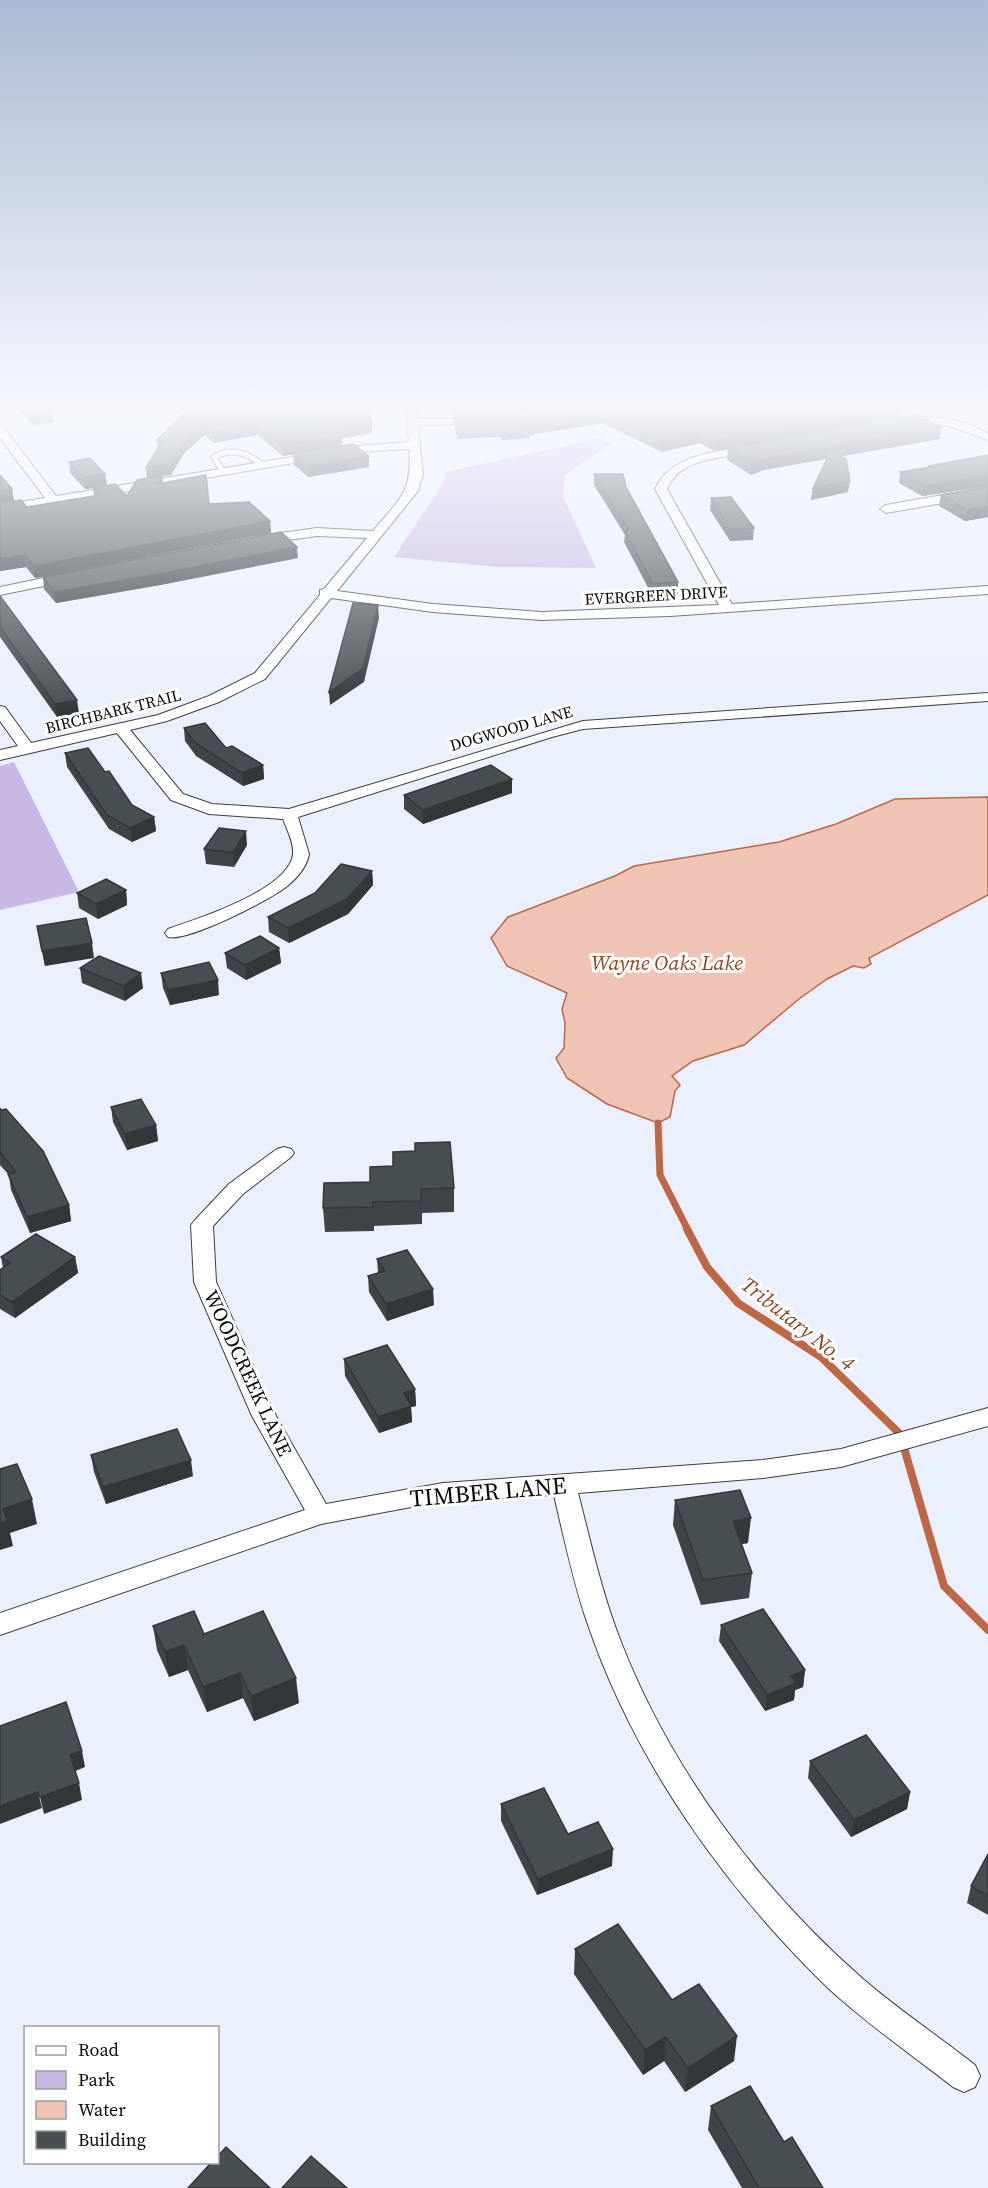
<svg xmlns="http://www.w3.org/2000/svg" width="988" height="2188" viewBox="0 0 988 2188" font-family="'Source Serif 4',serif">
<rect width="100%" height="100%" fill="#eaf0fd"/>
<g fill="#c8b8e3">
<polygon points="601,438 611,444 565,475 563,496 596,568 497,567 394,557 444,482 446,472"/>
<polygon points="14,762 79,892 0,910 0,766"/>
</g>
<polygon fill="#efc4b5" stroke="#be6744" stroke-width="1.5" points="988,797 988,895 869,958 871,964 864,968 853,966 827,979 799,999 744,1045 693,1061 672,1076 680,1085 675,1091 670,1117 658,1123 607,1104 567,1078 556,1058 564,1048 565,1023 562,1009 567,993 507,966 491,938 508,917 615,876 634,866 779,842 836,824 895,799"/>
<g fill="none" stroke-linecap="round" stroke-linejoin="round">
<polyline stroke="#be6744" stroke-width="7" points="658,1123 660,1175 688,1230"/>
<polyline stroke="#be6744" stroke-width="8" points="687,1229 707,1267 738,1303 821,1357 900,1434 944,1586 988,1630"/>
<g stroke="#3e3e3e" stroke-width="7">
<path id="lane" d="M223,472L214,457C233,447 247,453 263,465"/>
</g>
<g stroke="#3e3e3e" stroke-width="2">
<g id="street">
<path d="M406,405H416L418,419L479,418L484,421L479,424L418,425L423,474L418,491L337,591L433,604L541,612L719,605L655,489C672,453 718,451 753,446L757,447V451C726,459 682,455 667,489L732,604L988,586V594L670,616L541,620L433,612L331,598L265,679L219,702L167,721L130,730L183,794L212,804L289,809L583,721L988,693V701L583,729L552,737L298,817L309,854C307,867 296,879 286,887C268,901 188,942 168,937L165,933L168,929C197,919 289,890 293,854C294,842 287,830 283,819L209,814L171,800L117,733L0,760V750L18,746L0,721V706L5,707L31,743L158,715L209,696L255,673L320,595V590L324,589L367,538L317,536L259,544L253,540L259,536L317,528L373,531C399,499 413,493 409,449L358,452L0,513V505L45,498L0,438V427L4,428L56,496L358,446L409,442Z"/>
<path d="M924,417C947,417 968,422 988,433V440L946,425L901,426L896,423L901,420Z"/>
<polygon points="988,487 988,495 886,513 880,509 886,505"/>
<polygon points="68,573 74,577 73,580 0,595 0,587"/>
<path d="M284,1147L291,1149L294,1153L291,1157L243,1194L213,1226L216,1282L276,1416L326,1504L443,1483L763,1460L841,1449L988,1408V1426L841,1467L763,1478L578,1493C591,1543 602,1594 621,1642C671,1770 760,1889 863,1979C899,2010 938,2036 975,2065L980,2076L975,2087L964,2092L953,2087C911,2054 867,2024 828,1988C724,1887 634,1761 587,1622C573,1581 564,1538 554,1495L443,1501L321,1524L0,1635V1613L305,1510L252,1416L194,1282L191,1225L195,1220L229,1184L277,1149Z"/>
</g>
</g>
<use href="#lane" stroke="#fff" stroke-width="5"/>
<use href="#street" fill="#fff" fill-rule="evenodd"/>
</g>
<g fill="#3e4447">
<polygon points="15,405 46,405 54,422 33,425"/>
<polygon points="193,405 372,433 342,438 342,446 369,456 369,467 308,477 294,465 293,454 283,456 258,435 214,443 205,435 185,452 171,475 162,476 163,483 209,504 270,521 271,533 35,578 26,567 0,571 12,489 14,501 27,507 94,496 93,488 85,489 70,473 69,462 105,474 107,485 127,496 147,479 158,448 157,440"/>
<polygon points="448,405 897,405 902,407 901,418 941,427 940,439 841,456 848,492 811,500 813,488 827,459 763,470 751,475 727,460 728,449 714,451 700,443 662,452 603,423 529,435 529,438 502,440 500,437 458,439 454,426 454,416 451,416"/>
<polygon points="988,455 988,486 922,496 899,483 900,472 928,467 929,466"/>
<polygon points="594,474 626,487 678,582 678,594 652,595 624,542 625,535 594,485"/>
<polygon points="988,487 988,517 965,521 939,506 941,495"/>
<polygon points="711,498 754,528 753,540 730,541 710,510"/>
<polygon points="298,558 160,585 56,603 44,589 43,577"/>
<polygon points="0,596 79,713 57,717 0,637"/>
<polygon points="184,728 263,765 264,779 243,786 196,756 185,741"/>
<polygon points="65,753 105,772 132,805 154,817 156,831 132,842 109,829 67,767"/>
<polygon points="512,779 512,793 423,824 404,809 404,795"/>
<polygon points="247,845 234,867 206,864 204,849"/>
<polygon points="372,871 373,885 348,914 289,943 269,932 268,917"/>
<polygon points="126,890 127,905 98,919 79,908 77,893"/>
<polygon points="86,918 45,966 37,926"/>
<polygon points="279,948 281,963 246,980 227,968 225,953"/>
<polygon points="80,968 143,988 125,1001 82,983"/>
<polygon points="161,973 219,995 170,1005 163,988"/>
<polygon points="111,1107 156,1125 158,1141 127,1150 113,1122"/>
<polygon points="0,1108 69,1205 71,1221 30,1233 11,1190 9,1175 0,1165"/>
<polygon points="324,1183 454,1188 454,1212 422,1213 422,1224 374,1226 374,1231 325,1232 323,1208"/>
<polygon points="1,1257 75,1257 78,1273 15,1318 0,1309 0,1270 3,1268"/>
<polygon points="377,1259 434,1305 387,1321 369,1292 368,1276 378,1273"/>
<polygon points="344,1359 415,1389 416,1406 411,1407 412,1422 379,1433 345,1376"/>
<polygon points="91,1455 193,1476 106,1504 94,1472"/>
<polygon points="675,1500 748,1543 741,1544 752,1573 749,1598 701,1605 673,1525"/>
<polygon points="721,1625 805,1670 803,1687 795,1690 794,1700 765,1711 719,1641"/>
<polygon points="153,1626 204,1634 299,1703 254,1721 243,1698 207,1712 188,1670 169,1677 157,1650"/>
<polygon points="810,1761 910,1792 907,1809 851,1837 808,1778"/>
<polygon points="501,1804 568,1834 612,1866 537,1895 501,1821"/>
<polygon points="988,1854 988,1915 967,1903 971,1886"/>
<polygon points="575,1949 672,2000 734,2061 685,2092 664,2061 643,2075 574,1974"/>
<polygon points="711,2106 784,2142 823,2188 742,2188 708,2130"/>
</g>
<g fill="#323739">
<polygon points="506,405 561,405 506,414"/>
<polygon points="902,407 901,418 714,451 714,440"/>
<polygon points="53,411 54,422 33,425 32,415"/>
<polygon points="603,412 603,423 529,435 529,438 502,440 502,430 527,424"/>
<polygon points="372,423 372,433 342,438 342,446 283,456 282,445 333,429"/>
<polygon points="204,425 205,435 185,452 171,475 162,476 163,488 147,479 146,468 184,442"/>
<polygon points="257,425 258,435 214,443 213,432"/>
<polygon points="941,427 940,439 763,470 751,475 752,463 764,459"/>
<polygon points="701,432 700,443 662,452 663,441"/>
<polygon points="369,456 369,467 308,477 308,466"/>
<polygon points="105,474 107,485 85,489 84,477"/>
<polygon points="988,475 988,486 922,496 924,486"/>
<polygon points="850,481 848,492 811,500 813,488"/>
<polygon points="12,489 14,501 0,503 0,491"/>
<polygon points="988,506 988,517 965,521 967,510"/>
<polygon points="270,521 271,533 35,578 34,566"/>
<polygon points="297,547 298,558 160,585 56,603 54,592"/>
<polygon points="25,555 26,567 0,571 0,559"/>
<polygon points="378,605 379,618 364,682 330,705 329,692"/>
<polygon points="77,700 79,713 57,717 55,704"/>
<polygon points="263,765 264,779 243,786 242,773"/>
<polygon points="512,779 512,793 423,824 423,810"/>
<polygon points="154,817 156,831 132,842 130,828"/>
<polygon points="246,831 247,845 234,867 233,853"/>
<polygon points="372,871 373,885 348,914 289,943 288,928"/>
<polygon points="126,890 127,905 98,919 96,904"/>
<polygon points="92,943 94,958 45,966 42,951"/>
<polygon points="279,948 281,963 246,980 245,965"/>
<polygon points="141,973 143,988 125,1001 123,986"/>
<polygon points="218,980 219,995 170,1005 168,990"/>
<polygon points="156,1125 158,1141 127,1150 125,1134"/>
<polygon points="69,1205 71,1221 30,1233 27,1217"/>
<polygon points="75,1257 78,1273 15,1318 12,1302"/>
<polygon points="433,1289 434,1305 387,1321 386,1304"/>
<polygon points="415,1389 416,1406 411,1407 412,1422 379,1433 378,1417 404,1393"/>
<polygon points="191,1460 193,1476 106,1504 103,1487"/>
<polygon points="32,1499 37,1524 10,1533 13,1546 0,1550 0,1523 3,1509"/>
<polygon points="751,1518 748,1543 730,1546 733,1521"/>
<polygon points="184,1645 188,1670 169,1677 165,1652"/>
<polygon points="805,1670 803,1687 795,1690 794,1700 765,1711 767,1695 791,1676"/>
<polygon points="240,1673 243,1698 207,1712 203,1687"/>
<polygon points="296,1678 299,1703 254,1721 251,1696"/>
<polygon points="82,1751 85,1767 73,1772 70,1755"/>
<polygon points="79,1783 82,1800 44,1814 40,1797"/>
<polygon points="38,1792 42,1808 0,1824 0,1806"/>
<polygon points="910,1792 907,1809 851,1837 854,1820"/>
<polygon points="613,1849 612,1866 537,1895 538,1879"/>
<polygon points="737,2036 734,2061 685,2092 688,2068"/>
<polygon points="666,2037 664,2061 643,2075 645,2050"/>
</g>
<g fill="#484f52" stroke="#323739" stroke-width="1.5">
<polygon points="22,405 46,405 53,411 32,415"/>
<polygon points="193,405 369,405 372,423 333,429 342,436 282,445 257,425 213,432 204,425 184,442 170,464 146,468 163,440 157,440"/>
<polygon points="561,405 897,405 902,407 714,440 701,432 663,441 603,412 527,424 529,427 502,430 500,426 458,428 454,415 506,414"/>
<polygon points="917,415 941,427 764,459 752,463 728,448"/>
<polygon points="353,444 369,456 308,466 293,454"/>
<polygon points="831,451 846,459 850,481 813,488"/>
<polygon points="988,455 988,475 924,486 900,472 931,467 929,466"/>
<polygon points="90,458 105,474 84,477 69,462"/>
<polygon points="594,474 623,474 626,487 678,582 653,584 625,531 629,530"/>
<polygon points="0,475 12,489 0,491"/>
<polygon points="206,475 209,504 249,502 270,521 34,566 25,555 0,559 0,503 21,500 27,507 100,495 93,488 115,484 127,496 137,480 162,476 157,484"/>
<polygon points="988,487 988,506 967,510 941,495"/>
<polygon points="731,497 754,528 730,529 711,498"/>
<polygon points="281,532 297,547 159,574 54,592 43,577"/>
<polygon points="0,596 77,700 55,704 0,627"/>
<polygon points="353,603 378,605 363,668 329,692"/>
<polygon points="205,723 226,748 232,746 263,765 242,773 194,742 184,728"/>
<polygon points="88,748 105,772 109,771 132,805 154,817 130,828 107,815 65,753"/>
<polygon points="491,765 512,779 423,810 404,795"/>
<polygon points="219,828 246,831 233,853 204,849"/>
<polygon points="341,864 372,871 347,899 288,928 268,917 315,893"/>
<polygon points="106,879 126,890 96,904 77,893"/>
<polygon points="86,918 92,943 42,951 37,926"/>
<polygon points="260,936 279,948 245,965 225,953"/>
<polygon points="99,956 141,973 123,986 80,968"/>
<polygon points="209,962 218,980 168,990 161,973"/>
<polygon points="141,1099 156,1125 125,1134 111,1107"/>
<polygon points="0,1108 1,1110 6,1109 43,1151 69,1205 27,1217 8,1174 16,1172 0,1152"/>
<polygon points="450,1142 454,1188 421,1189 421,1201 373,1202 373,1207 323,1208 324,1183 370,1182 370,1167 393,1166 393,1152 415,1151 415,1143"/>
<polygon points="36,1234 75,1257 12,1302 0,1295 0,1270 10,1263 1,1257"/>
<polygon points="407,1250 433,1289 386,1304 368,1276 385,1271 377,1259"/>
<polygon points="387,1345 415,1389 404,1393 411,1406 378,1417 344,1359"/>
<polygon points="177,1429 191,1460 103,1487 91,1455"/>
<polygon points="17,1464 32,1499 3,1509 8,1521 0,1523 0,1469"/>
<polygon points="740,1490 751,1518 733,1521 752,1573 703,1580 675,1500"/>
<polygon points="763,1609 805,1670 791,1676 796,1683 767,1695 721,1625"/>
<polygon points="194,1611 204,1634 263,1611 296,1678 251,1696 240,1673 203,1687 184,1645 165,1652 153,1626"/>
<polygon points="66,1702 82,1751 70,1755 79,1783 40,1797 38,1792 0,1806 0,1726"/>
<polygon points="866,1735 910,1792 854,1820 810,1761"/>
<polygon points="544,1788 568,1834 598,1822 613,1849 538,1879 501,1804"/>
<polygon points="988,1854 988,1896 971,1886"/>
<polygon points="618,1924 672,2000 699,1984 737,2036 688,2068 666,2037 645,2050 575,1949"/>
<polygon points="750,2086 784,2142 792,2137 823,2188 759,2188 711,2106"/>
<polygon points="226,2147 270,2188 188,2188 211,2163 218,2163 218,2156"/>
<polygon points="311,2156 347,2188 282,2188"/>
</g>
<linearGradient id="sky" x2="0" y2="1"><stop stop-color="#abbad4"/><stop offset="0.57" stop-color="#f6f8fe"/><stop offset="1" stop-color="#f6f8fe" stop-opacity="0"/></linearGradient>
<rect width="988" height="711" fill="url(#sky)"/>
<g text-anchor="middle" stroke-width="6" stroke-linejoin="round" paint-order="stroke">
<g font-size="16" fill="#0b0b0b" stroke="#fff">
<text transform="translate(656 595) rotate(-3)" y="6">EVERGREEN DRIVE</text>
<text transform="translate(113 711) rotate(-14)" y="6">BIRCHBARK TRAIL</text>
<text transform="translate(511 728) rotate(-16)" y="6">DOGWOOD LANE</text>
</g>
<g font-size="20" fill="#0b0b0b" stroke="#fff">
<text transform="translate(248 1373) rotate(65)" y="7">WOODCREEK LANE</text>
</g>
<g font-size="21" font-style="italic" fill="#8e4522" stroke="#fff">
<text x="667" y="970">Wayne Oaks Lake</text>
<text transform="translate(798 1324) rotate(38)" y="7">Tributary No. 4</text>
</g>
<g font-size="24" fill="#0b0b0b" stroke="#fff">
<text transform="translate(488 1492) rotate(-5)" y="8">TIMBER LANE</text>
</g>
</g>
<rect x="24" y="2026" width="195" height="138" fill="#ffffff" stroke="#9d9d9d" stroke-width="1.5"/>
<rect x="36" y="2046" width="30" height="9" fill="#ffffff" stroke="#9d9d9d" stroke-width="1.5"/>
<text x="78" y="2056" font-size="18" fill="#0b0b0b">Road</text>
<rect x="36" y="2071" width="30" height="18" fill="#c8b8e3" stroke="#9d9d9d" stroke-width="1.5"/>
<text x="78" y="2086" font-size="18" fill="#0b0b0b">Park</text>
<rect x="36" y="2101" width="30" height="18" fill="#efc4b5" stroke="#9d9d9d" stroke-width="1.5"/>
<text x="78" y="2116" font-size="18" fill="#0b0b0b">Water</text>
<rect x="36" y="2131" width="30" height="18" fill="#484f52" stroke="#9d9d9d" stroke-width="1.5"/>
<text x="78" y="2146" font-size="18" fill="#0b0b0b">Building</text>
</svg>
